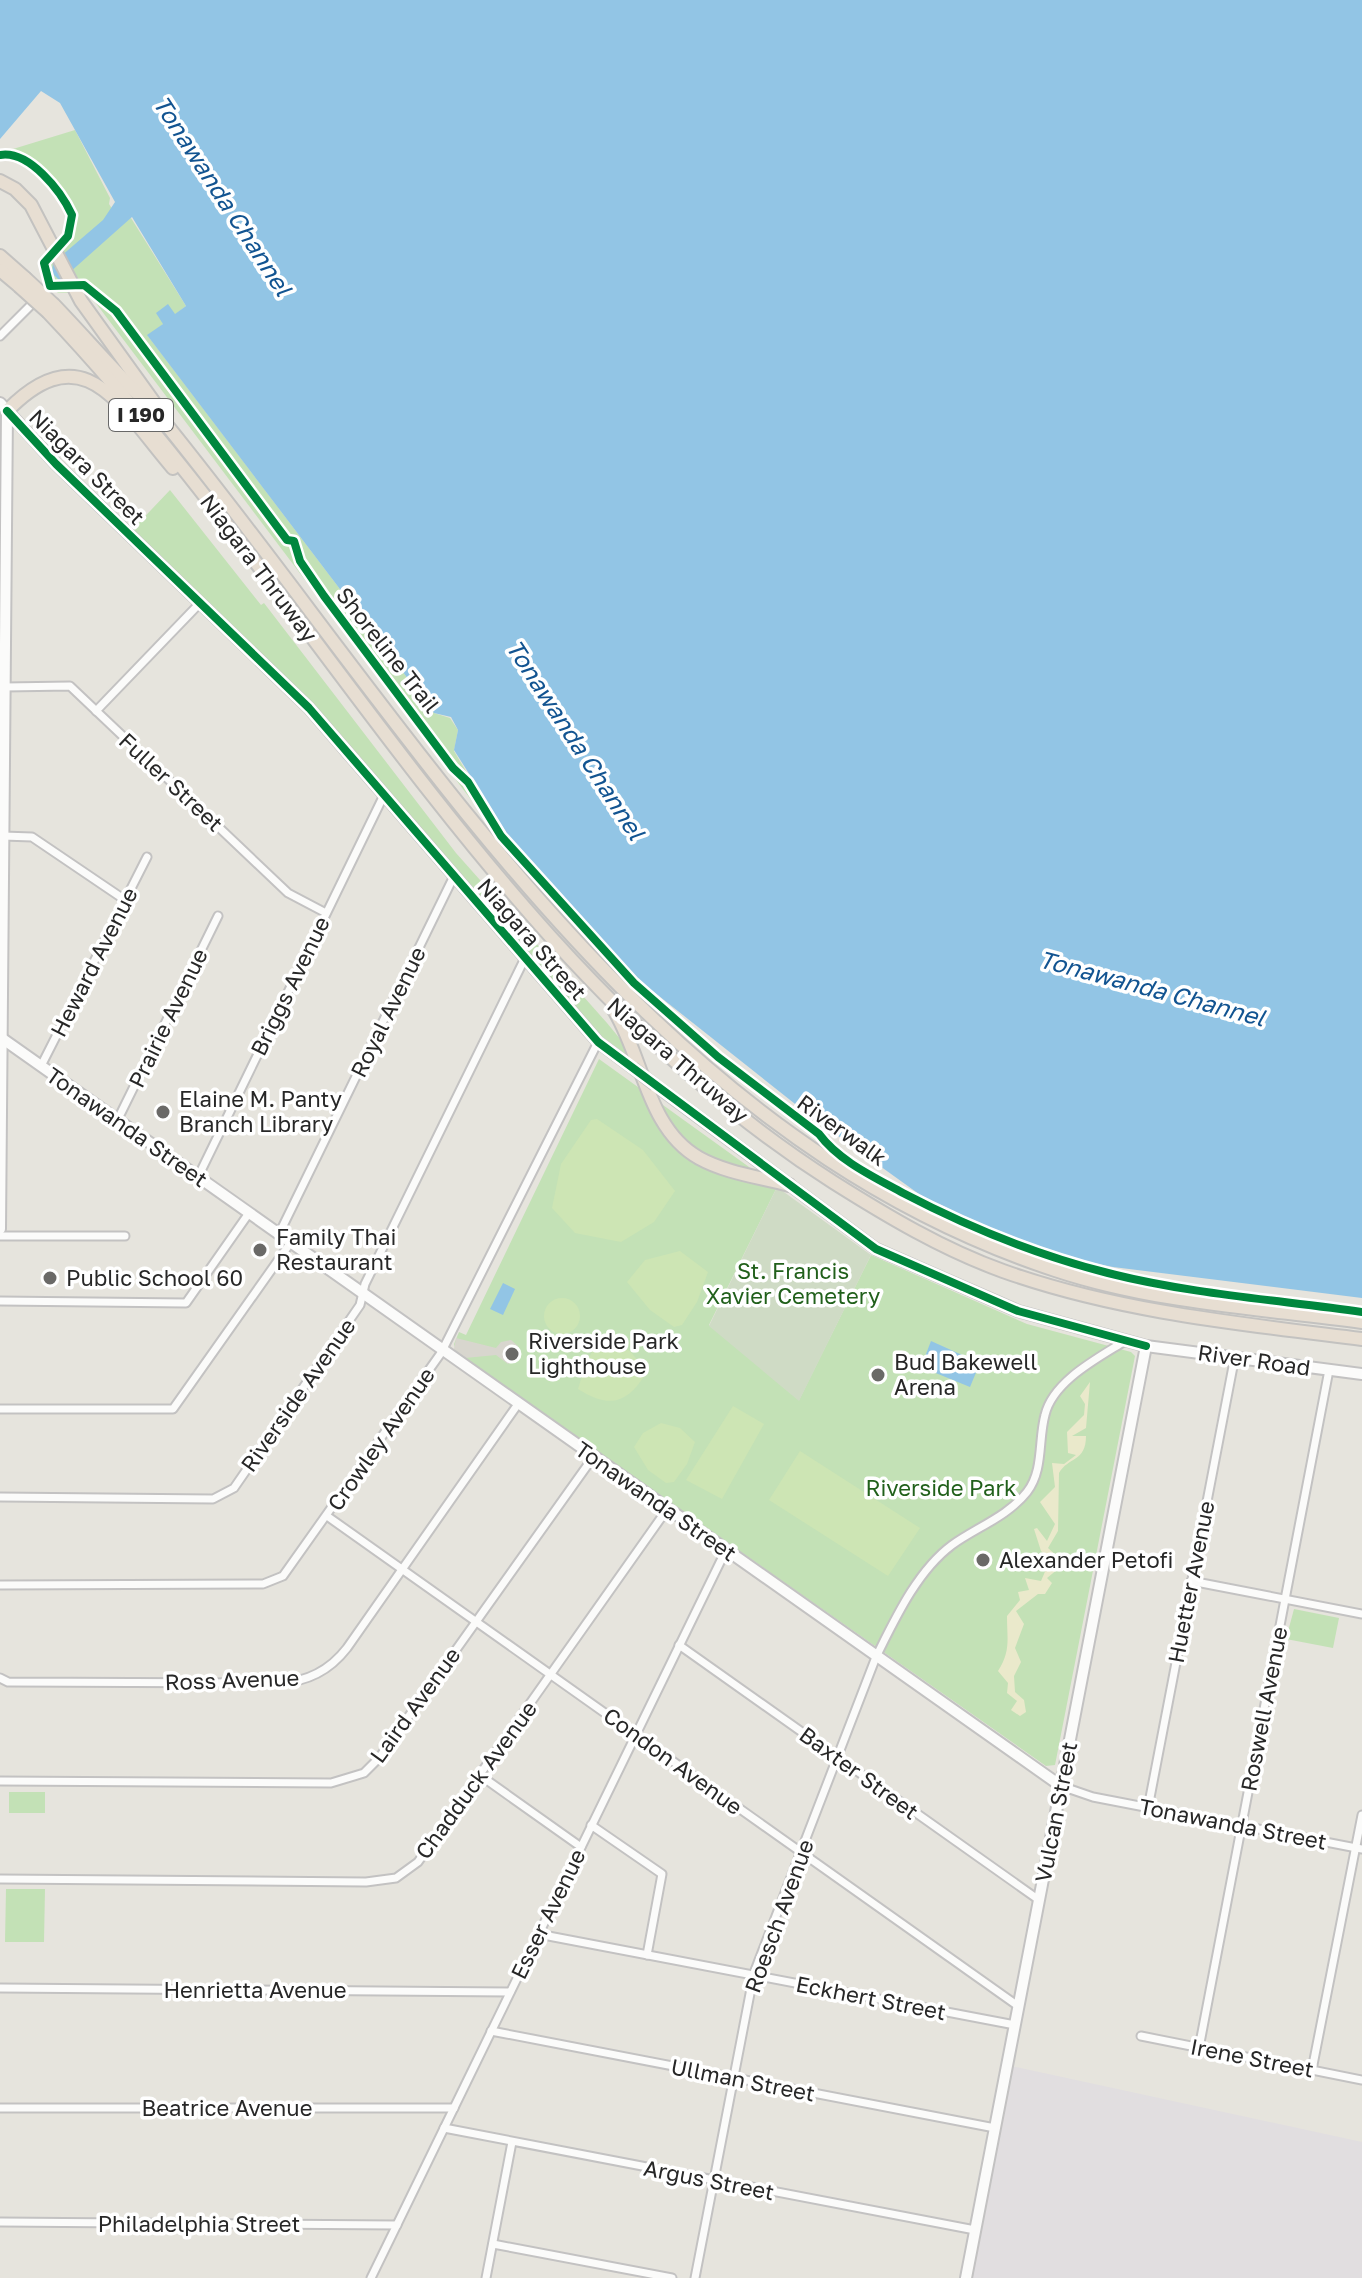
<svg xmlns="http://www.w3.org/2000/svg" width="1362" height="2278" viewBox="0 0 1362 2278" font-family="'Golos Text',sans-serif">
<rect width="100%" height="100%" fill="#e6e4dd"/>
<polygon fill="#e1dee0" points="1007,2065 1362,2142 1362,2278 966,2278"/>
<g fill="#c3e1b6">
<path d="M75,130L110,198L109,204L121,222L131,218L186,306L148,336L434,713L450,718L458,730L454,751L485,803L478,809L95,302L81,292L58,293L41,277L40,262C48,254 62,244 67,234C79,210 25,156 2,158L0,153Z"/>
<polygon points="170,490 261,605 264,603 456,853 607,1023 621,1040 627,1055 600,1035 315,706 132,530"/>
<polygon points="599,1059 777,1187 709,1325 799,1400 871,1255 1027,1324 1131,1352 1135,1356 1055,1765 1046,1766 456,1352 454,1344 459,1332 466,1335"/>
<polygon points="1294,1609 1339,1618 1333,1648 1286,1639"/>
<rect x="9" y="1792" width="36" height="21"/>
<polygon points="6,1889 45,1889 44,1942 5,1942"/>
</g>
<path fill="#eae9cb" d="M1090,1382L1086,1428L1072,1436H1086C1086,1462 1068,1457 1059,1473L1058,1531L1048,1548L1059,1558L1058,1569L1047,1578L1052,1583L1045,1594H1038L1016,1611L1024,1624L1015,1648L1021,1662L1014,1676L1015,1692L1024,1700L1026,1712L1020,1716L1011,1710L1017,1701L1007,1693L1008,1683L998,1671C1011,1651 1007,1639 1007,1616L1020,1600L1018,1592L1029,1590L1025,1578L1041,1581L1050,1560L1041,1551L1034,1529L1037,1528L1047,1541L1055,1524L1040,1502L1055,1487L1052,1463L1064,1464L1076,1455L1068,1453L1067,1432L1084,1415L1085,1404L1080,1396Z"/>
<polygon fill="#cfdbc5" points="777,1187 871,1255 799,1401 709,1326"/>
<g fill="#cde5b4">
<polygon points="597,1119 643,1150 675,1191 654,1222 621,1242 575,1233 552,1208 561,1164 591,1120"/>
<polygon points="680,1251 708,1272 697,1302 682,1325 674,1327 650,1310 627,1282 645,1260"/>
<circle cx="562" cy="1316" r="18"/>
<path d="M605,1338L630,1351L647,1372C627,1404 610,1409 578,1389L586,1363L599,1339Z"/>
<polygon points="733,1406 764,1424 722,1499 686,1480"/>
<polygon points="661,1423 680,1428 695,1442 687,1464 674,1482 666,1483 648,1470 634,1447 643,1433"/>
<polygon points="800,1451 920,1528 888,1576 769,1500"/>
</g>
<polygon fill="#d8d6ce" points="456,1338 496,1348 501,1342 511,1340 518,1346 519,1356 508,1364 496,1355 465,1358 454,1349"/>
<g fill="#92c5e5">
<polygon points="0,0 1362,0 1362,1298 1113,1267 1074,1259 953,1216 955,1212 939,1204 937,1207 809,1115 635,977 511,840 454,750 458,730 451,717 434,713 147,335 163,324 156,313 168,304 175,314 186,306 132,217 60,281 52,273 53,263 103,220 115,202 60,103 41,91 0,139"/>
<polygon points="503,1283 515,1289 503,1315 490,1309"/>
<polygon points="931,1341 980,1363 970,1387 921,1367"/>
</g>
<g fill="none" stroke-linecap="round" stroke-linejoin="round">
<g stroke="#c3c2c2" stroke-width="11">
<g id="street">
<polyline points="0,336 50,286"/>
<polyline points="5,687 70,686 288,893 326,913"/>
<polyline points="96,711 200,603"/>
<polyline points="3,836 32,837 125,900"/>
<polyline points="41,1066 147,857"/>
<polyline points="117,1121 218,916"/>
<polyline points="198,1177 384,795"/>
<polyline points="279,1234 454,876"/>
<polyline points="0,1236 125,1236"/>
<polyline points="0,1301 186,1303 249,1213"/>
<polyline points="0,1409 173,1409 291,1242"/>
<polyline points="0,1497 213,1499 234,1488 360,1305 365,1284 525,958"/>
<polyline points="327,1516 1018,2006"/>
<polyline points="1191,1581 1362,1614"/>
<polyline points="0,1585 263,1584 283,1576 441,1353 598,1042"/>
<polyline points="679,1645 1039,1900"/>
<path d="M0,1678L8,1682L279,1683C307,1682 330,1670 347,1648L518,1404"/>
<polyline points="481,1776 581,1847"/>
<polyline points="0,1781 331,1783 364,1773 379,1758 594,1456"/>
<polyline points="1061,1786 1093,1797 1362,1849"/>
<polyline points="1148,1808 1235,1356"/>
<polyline points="591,1825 662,1874 647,1955"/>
<polyline points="0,1879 366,1882 396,1878 418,1862 668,1508"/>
<polyline points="538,1934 1015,2025"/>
<polyline points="0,1988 510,1992"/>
<polyline points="491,2031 995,2128"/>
<polyline points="1141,2036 1362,2080"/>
<polyline points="1199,2048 1329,1370"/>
<polyline points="1312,2070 1362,1815"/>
<polyline points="0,2108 454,2108"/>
<polyline points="444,2128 975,2230"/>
<polyline points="0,2222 397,2225"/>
<polyline points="493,2244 672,2278"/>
<polyline points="371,2278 726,1550"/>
<polyline points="486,2278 512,2142"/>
<path d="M695,2278L754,1973L876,1657C895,1619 917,1571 952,1545C977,1527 1007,1517 1027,1492C1044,1470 1038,1440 1045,1415C1053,1381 1098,1358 1125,1341"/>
</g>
</g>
<g stroke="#c3c2c2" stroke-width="14">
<g id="secondary">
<polyline points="0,403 56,464 309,708 598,1042 633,1068"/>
<polyline points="0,1037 1061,1786"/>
<polyline points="655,1085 876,1249 1018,1311 1146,1346 1362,1374"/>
<polyline points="0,1229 7,411"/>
<polyline points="966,2278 1146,1346"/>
</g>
</g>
<g stroke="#c3c2c0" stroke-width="16">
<g id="highway">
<polyline points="0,181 15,189 31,205 81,301 158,408"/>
<polyline points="0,256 25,278"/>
<polyline points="0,270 19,286"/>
<path d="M54,305C78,330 101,356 125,381C137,394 151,405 161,418C421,738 642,1133 1055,1270C1154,1303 1259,1308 1362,1322"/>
<path d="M48,312C317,595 495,967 833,1182C887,1216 942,1249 1003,1271C1118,1312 1242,1324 1362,1339"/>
<path d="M7,411C85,331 121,408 173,468"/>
<path d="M614,1010C643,1057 647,1129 699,1158C726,1173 759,1177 789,1185"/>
</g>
</g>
<use href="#street" stroke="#fbfbfa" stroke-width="7"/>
<use href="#secondary" stroke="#fbfbfa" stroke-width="10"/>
<use href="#highway" stroke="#e7ded2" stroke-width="12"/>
<g stroke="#c3c2c2" stroke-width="14" stroke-linecap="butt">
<polyline id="secondary-bridge" points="633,1068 655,1085"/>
</g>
<g stroke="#c3c2c0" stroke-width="16" stroke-linecap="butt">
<g id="highway-bridge">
<polyline points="25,278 54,305"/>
<polyline points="19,286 48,312"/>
</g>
</g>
<use href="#secondary-bridge" stroke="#fbfbfa" stroke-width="10"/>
<use href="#highway-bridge" stroke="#e7ded2" stroke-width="12"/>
<g stroke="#fff" stroke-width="13">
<g id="cycleway">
<path d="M0,155C29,150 61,191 72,215L68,236L44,263L50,286L84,285L116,311L287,540L294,541L300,561L324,596L453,768L468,782L501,836L634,983L718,1057L819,1134C839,1161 874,1177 903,1193C968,1227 1037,1255 1108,1273C1191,1294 1278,1300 1362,1312"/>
<polyline points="7,411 56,464 309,708 598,1042 876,1249 1018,1311 1146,1346"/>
</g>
</g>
<use href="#cycleway" stroke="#00873e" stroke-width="8"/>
</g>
<g fill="#6a6967" stroke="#fff" stroke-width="3">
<circle cx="163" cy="1112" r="8"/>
<circle cx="260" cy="1250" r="8"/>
<circle cx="50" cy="1278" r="8"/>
<circle cx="512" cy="1354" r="8"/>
<circle cx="878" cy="1375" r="8"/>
<circle cx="983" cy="1560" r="8"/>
</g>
<g text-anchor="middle" stroke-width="7" stroke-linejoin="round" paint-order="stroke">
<rect fill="#fff" stroke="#686868" stroke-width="2" x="109" y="399" width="64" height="32" rx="6"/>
<g font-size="20" font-weight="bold" fill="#272727">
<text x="141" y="422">I 190</text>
</g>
<g font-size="22" fill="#272727" stroke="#fff">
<text transform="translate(87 467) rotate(45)" y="8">Niagara Street</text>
<text transform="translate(259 568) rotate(53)" y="8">Niagara Thruway</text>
<text transform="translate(388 650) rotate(52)" y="8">Shoreline Trail</text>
<text transform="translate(171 782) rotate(43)" y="8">Fuller Street</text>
<text transform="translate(532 939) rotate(49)" y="8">Niagara Street</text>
<text transform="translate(94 962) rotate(-63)" y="8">Heward Avenue</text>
<text transform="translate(290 986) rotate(-64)" y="8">Briggs Avenue</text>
<text transform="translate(388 1012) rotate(-64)" y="8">Royal Avenue</text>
<text transform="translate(168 1018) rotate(-64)" y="8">Prairie Avenue</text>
<text transform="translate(678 1060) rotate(41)" y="8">Niagara Thruway</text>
<text transform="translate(127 1127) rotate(35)" y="8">Tonawanda Street</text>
<text transform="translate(842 1130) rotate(36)" y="8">Riverwalk</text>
<text transform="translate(1254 1360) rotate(8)" y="8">River Road</text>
<text transform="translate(298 1395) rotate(-55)" y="8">Riverside Avenue</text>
<text transform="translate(381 1439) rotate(-55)" y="8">Crowley Avenue</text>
<text transform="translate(656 1501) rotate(35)" y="8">Tonawanda Street</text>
<text transform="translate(1191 1582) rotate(-79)" y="8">Huetter Avenue</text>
<text transform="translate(232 1680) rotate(-2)" y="8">Ross Avenue</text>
<text transform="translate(415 1705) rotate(-54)" y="8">Laird Avenue</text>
<text transform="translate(1264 1709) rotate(-79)" y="8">Roswell Avenue</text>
<text transform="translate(673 1761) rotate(36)" y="8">Condon Avenue</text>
<text transform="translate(859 1773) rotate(36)" y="8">Baxter Street</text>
<text transform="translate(476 1780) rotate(-54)" y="8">Chadduck Avenue</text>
<text transform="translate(1056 1812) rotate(-79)" y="8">Vulcan Street</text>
<text transform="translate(1233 1824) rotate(11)" y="8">Tonawanda Street</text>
<text transform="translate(548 1914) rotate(-64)" y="8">Esser Avenue</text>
<text transform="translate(779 1916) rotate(-70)" y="8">Roesch Avenue</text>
<text x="255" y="1998">Henrietta Avenue</text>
<text transform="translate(871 1998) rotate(11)" y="8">Eckhert Street</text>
<text transform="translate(1252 2058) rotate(11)" y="8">Irene Street</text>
<text transform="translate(743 2080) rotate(11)" y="8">Ullman Street</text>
<text x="227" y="2116">Beatrice Avenue</text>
<text transform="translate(709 2180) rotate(11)" y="8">Argus Street</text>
<text x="199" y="2232">Philadelphia Street</text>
</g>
<g font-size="22" fill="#272727" stroke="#fff" text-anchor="start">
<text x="179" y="1107">Elaine M. Panty<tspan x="179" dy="25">Branch Library</tspan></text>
<text x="276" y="1245">Family Thai<tspan x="276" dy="25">Restaurant</tspan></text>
<text x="66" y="1286">Public School 60</text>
<text x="528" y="1349">Riverside Park<tspan x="528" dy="25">Lighthouse</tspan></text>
<text x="894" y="1370">Bud Bakewell<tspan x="894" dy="25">Arena</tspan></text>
<text x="999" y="1568">Alexander Petofi</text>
</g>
<g font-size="22" fill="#21601b" stroke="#fff">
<text x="793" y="1279">St. Francis<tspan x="793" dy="25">Xavier Cemetery</tspan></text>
<text x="941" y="1496">Riverside Park</text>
</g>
<g font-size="24" font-style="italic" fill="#125491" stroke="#fff">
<text transform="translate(222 196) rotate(57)" y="8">Tonawanda Channel</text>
<text transform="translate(575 740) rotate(57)" y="8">Tonawanda Channel</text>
<text transform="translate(1152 989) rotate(15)" y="8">Tonawanda Channel</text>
</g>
</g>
</svg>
